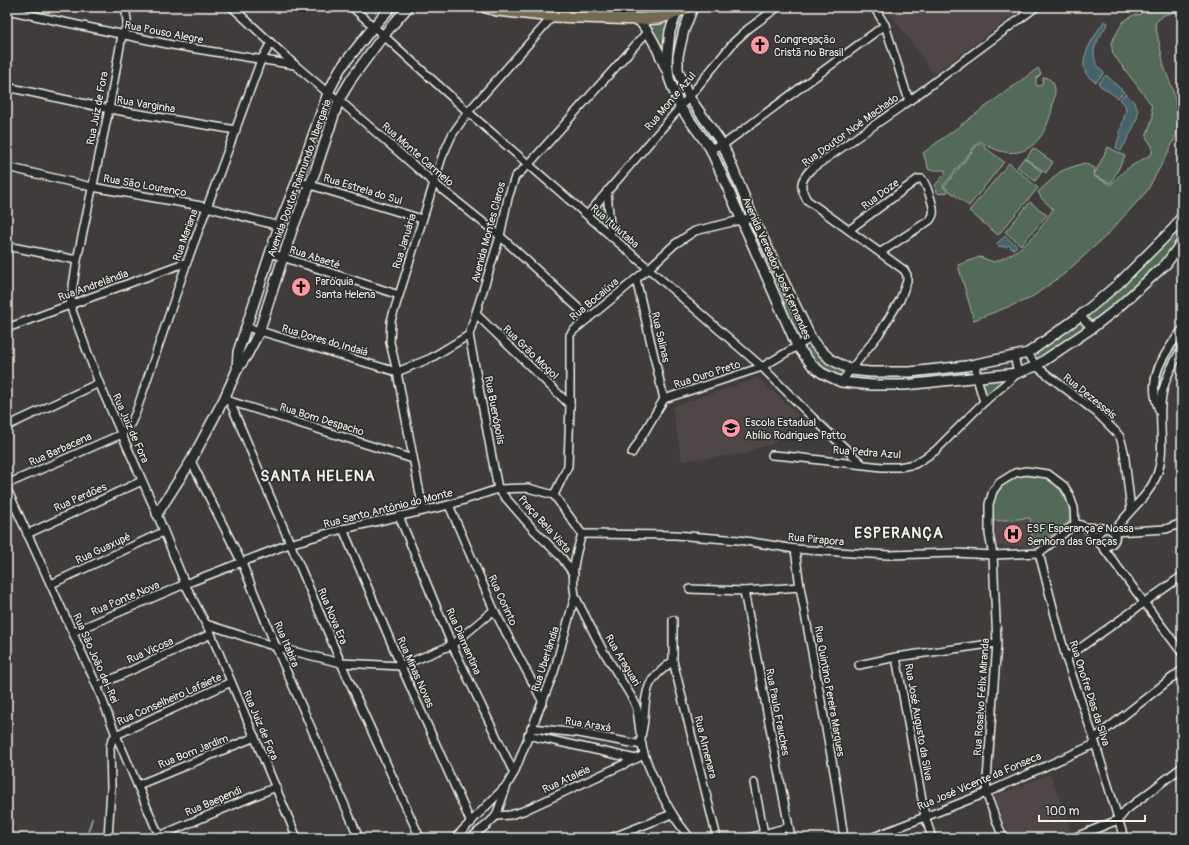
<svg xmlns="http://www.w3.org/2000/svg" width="1189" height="845" viewBox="0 0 1189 845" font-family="Pangolin,sans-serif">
<rect width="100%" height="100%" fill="#403c3c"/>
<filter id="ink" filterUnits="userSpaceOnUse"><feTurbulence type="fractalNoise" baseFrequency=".025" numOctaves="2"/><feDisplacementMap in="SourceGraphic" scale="8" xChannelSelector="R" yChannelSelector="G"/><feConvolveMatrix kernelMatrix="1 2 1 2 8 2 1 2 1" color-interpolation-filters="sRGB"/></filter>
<g filter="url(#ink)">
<g fill="#4f4746">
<polygon points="885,7 1016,7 1019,11 934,74"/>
<polygon points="757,378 798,414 775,443 754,449 748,453 682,461 672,407"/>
<polygon points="1030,518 1033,546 996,546 993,521"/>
<polygon points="1050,774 1073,835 1063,838 1011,838 993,797"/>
</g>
<g fill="#526a58" stroke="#a3aea0">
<polygon points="690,7 679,50 687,93 677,102 666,70 638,19"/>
<path d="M1147,7H1182V10L1164,15L1155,23L1164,66L1173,91L1175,101L1178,120L1177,133L1170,149L1147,191L1106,236L1063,275L1029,299L974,320L958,265L980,257L994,262C1023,251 1037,235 1053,209L1042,199L1038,192L1061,171L1084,163L1095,168L1094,175L1108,147L1125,156L1111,183L1094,176L1111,185C1123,169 1135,164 1152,154V146L1146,137L1153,116L1151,104L1113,54L1111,43L1123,22L1133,15H1139Z"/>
<path d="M1038,68L1041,74L1036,79V85L1039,86L1042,84L1043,78L1045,77C1048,79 1052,80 1053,83C1057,89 1054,97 1053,104C1045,147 1019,167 979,141L943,186L948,192L939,194L937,192L935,185L945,174V170H929L923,153Z"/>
<polygon points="689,97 723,145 740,187 729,191 710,148 680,107"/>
<polygon points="979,143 1004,162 969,206 944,187"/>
<polygon points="1033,148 1053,162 1046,173 1026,159"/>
<polygon points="1024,158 1042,172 1035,181 1017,167"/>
<polygon points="1009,163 1038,188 998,235 969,211"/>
<polygon points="607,191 611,237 587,215"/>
<polygon points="1030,202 1047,215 1021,245 1005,232"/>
<polygon points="1182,216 1182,242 1134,292 1036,366 1028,353 1080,316"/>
<polygon points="753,217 811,338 797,346 742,220"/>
<polygon points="1182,330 1182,348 1161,403 1154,393 1157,371"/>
<polygon points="815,344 830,359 870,372 975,364 977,378 1018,373 984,402 977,378 937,382 841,382 802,353"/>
<path d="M1026,474C1031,474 1037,474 1041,476C1058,483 1071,501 1070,520L1053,534L1033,546L1030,518L993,521C989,495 999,478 1026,474Z"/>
<polygon points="7,505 10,512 11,539 7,541"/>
<polygon points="1103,529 1115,535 1106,546 1097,536"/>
</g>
<g fill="#47636b" stroke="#8c9c9d">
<path d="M1104,21L1108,23C1097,42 1085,54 1104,73L1096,82C1069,69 1094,38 1104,21Z"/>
<polygon points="1106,75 1124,92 1118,98 1098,84"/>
<path d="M1125,94C1130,97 1138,105 1138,112C1138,122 1126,141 1121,151L1116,148L1126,110L1125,105L1120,99Z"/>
<polygon points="1005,236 1017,246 1014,249 1011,248 1009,245 1006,247 998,246 996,244"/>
</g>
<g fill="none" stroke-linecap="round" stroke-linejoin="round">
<polyline stroke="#8c9c9d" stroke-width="2" points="86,838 92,819"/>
<g stroke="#f4f1e8" stroke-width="10">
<g id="minor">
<path d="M126,7C125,20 131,22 122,35L109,109L77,260L70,305L99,383L157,514L185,584L211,634L297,838"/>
<polyline points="232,7 295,65 328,93 339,100 434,183 500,236 589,318"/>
<polyline points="352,7 468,112 762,367 812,417 862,464"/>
<polyline points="874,7 885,25 909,101"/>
<polyline points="7,10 172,45 295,65"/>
<polyline points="7,87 109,109 236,130"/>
<polyline points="710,148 723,145 885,25"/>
<polyline points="7,167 92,187 207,207 279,226"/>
<polyline points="297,181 422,219"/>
<polyline points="607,191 611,237"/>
<polyline points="587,215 689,97 734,42 748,29 778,7"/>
<path d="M849,230L918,179H922C926,183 935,208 933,214C933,216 931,218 930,220L881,252"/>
<polyline points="7,246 77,260"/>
<polyline points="270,253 399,295"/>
<polyline points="636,279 664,399"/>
<polyline points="476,314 570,405"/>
<polyline points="1080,316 1092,328"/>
<polyline points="246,327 397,372 431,358 469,335 500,236 508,198 515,177 529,164 648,31"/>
<polyline points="7,328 187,262"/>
<polyline points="469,335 498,489 532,528 562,558 574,575"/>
<polyline points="1028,353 1036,366 1097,413 1116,432 1120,437 1124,451 1131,510"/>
<polyline points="975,364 977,378 984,402"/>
<path d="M841,382L879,334L900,300L907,281V275L904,270L807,200C799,186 800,181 811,169L909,101L1036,7"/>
<polyline points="226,400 413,459"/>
<polyline points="230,402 341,663 420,838"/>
<path d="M1160,412C1145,380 1163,355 1182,330"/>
<polyline points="7,426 99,383"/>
<polyline points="632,453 664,399 762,367 811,338"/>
<polyline points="772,455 785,456 882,467 899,467 915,464 935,451 984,402 1018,373 1014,356"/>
<polyline points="191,461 242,563 276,647 359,838"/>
<polyline points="7,484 122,434 131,423 136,412 187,262 261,60 271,43"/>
<polyline points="7,489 97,686 116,735 160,838"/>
<polyline points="554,495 568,466 570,405 570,335 573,331 648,269 675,244 695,231 753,217"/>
<polyline points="449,505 494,610 543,702"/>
<polyline points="423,510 397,372 390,342 391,321 442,157 452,135 468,112 553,16"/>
<polyline points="399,516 452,645 514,773"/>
<path d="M1085,527C1091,528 1108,527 1111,530C1121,537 1112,548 1102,546C1095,541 1096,533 1103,529"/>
<polyline points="343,529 401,666 471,823"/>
<path d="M1114,532C1126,512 1147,499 1156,477C1166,453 1159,429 1161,404C1162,383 1172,366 1182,348"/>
<polyline points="1114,532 1166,529 1182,523"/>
<polyline points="27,534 142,481"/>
<path d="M582,534L675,535L739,540L795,549L853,553L889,555L955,553L993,555L1039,553L1075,524C1085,524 1090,532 1097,539"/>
<polyline points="1102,546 1182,653"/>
<polyline points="795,549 800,587 835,777 844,838"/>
<polyline points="1039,553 1066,658 1094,739 1124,838"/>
<polyline points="51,584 163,532"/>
<polyline points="690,589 744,591 800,587"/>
<polyline points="744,591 791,838"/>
<polyline points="575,596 602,649 634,701 637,709 640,732"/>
<polyline points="673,620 673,661 717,838"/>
<polyline points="206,624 276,647 341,663 401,666 452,645 494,610"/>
<polyline points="73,632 185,584 289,544 343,529 449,505 498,489 528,488 554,495 582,534"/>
<polyline points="896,657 925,816 932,838"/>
<polyline points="1066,658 1182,576"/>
<path d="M673,661C647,680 646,687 644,718C644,725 641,733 641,739C641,755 663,799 672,813C677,822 684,830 690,838"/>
<polyline points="859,665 896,657 997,643"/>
<polyline points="97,686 211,634"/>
<polyline points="531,728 579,733 642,745"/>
<polyline points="528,735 636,759"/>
<polyline points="1094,739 1182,670"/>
<polyline points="754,783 764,834"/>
<polyline points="138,785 255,737"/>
<polyline points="496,816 510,815 523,811 644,755"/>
<polyline points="159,836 276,787"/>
<polyline points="108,838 111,788 110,747 112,740 116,735 231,682"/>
<polyline points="455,838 505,787"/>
<path d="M470,838L488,824L496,816L507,785L514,773L554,672L575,596C571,573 575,556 582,534"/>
<polyline points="611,838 672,814"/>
<polyline points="748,838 789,827"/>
<polyline points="871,838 986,793 1095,744"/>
<polyline points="1003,838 986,793 997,643 993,555 989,534 989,504 993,491 999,483 1015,473 1026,471 1048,474 1064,486 1069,494 1074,508 1075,524"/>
<polyline points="1073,838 1118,820 1126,810 1182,767"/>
</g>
</g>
<g stroke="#f4f1e8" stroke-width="12">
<g id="tertiary">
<polyline points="693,7 684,30 678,56 678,70 689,97 723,145 754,220 811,338 815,344 830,359 851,370 870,372 910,372 966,366 1028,353 1080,316 1118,284 1174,228 1182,216"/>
<polyline points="677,12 670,31 667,60 669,78 680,107 710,148 797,346 812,365 822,373 841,382 872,385 905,385 1018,373 1036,366 1092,328 1114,311 1166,264 1182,242"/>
<path d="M638,19C651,34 658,50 666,69"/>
<polyline points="237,370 238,352 279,226 297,181 328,93 340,69 374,26 391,7"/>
<polyline points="157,514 191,461 224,399 237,370 247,355 259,332 292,230 316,169 339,100 352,78 383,36 408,7"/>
</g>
</g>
<g stroke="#f4f1e8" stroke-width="14">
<polyline id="primary" points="486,7 497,10 553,16 638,19 659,18 690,7"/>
</g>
<use href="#minor" stroke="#2a2d2e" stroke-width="7"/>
<use href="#tertiary" stroke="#2a2d2e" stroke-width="9"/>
<use href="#primary" stroke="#736b52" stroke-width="11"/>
</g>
</g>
<defs>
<g id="church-disc" transform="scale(1)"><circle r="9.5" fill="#ff9aa2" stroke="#2a2d2e"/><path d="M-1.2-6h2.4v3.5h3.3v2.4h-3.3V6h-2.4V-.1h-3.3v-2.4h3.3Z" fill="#111"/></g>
<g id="school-disc" transform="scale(1)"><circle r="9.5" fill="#ff9aa2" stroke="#2a2d2e"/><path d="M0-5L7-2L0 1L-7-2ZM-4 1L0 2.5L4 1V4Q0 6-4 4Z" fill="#111"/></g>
<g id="hospital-disc" transform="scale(1)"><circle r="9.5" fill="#ff9aa2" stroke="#2a2d2e"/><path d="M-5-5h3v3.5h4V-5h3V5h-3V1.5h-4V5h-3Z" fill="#111"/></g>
</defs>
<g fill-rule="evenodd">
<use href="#church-disc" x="760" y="45"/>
<use href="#church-disc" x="301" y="287"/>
<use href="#school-disc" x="731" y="428"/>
<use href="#hospital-disc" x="1013" y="534"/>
</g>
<g text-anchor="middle" stroke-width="3" stroke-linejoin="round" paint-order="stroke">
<g font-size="11" fill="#f4f1e8" stroke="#2a2d2e">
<text transform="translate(164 32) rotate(11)" y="4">Rua Pouso Alegre</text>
<text transform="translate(670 101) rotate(-50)" y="4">Rua Monte Azul</text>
<text transform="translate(146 104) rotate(9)" y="4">Rua Varginha</text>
<text transform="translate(97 108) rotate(-79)" y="4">Rua Juiz de Fora</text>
<text transform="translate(850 130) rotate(-36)" y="4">Rua Doutor Noé Machado</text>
<text transform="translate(418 154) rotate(41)" y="4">Rua Monte Carmelo</text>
<text transform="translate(299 178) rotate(-70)" y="4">Avenida Doutor Raimundo Albergaria</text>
<text transform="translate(145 185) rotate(10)" y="4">Rua São Lourenço</text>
<text transform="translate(363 189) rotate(17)" y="4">Rua Estrela do Sul</text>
<text transform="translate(880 194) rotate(-37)" y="4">Rua Doze</text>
<text transform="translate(615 226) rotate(41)" y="4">Rua Ituiutaba</text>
<text transform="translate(488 232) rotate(-75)" y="4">Avenida Montes Claros</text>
<text transform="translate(185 235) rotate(-70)" y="4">Rua Mariana</text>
<text transform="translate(404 241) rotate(-73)" y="4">Rua Januária</text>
<text transform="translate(315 257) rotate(18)" y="4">Rua Abaeté</text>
<text transform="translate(777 268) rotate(66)" y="4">Avenida Vereador José Fernandes</text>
<text transform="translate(93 285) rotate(-20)" y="4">Rua Andrelândia</text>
<text transform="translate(594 299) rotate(-40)" y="4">Rua Bocaiúva</text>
<text transform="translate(661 337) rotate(77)" y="4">Rua Salinas</text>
<text transform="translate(325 340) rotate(16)" y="4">Rua Dores do Indaiá</text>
<text transform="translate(531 352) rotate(44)" y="4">Rua Grão Mogol</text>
<text transform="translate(707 374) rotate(-18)" y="4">Rua Ouro Preto</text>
<text transform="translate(1090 396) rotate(39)" y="4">Rua Dezesseis</text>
<text transform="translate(495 410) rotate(79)" y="4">Rua Buenópolis</text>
<text transform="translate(322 419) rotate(17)" y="4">Rua Bom Despacho</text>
<text transform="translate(131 428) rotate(66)" y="4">Rua Juiz de Fora</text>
<text transform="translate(60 449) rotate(-24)" y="4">Rua Barbacena</text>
<text transform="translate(867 452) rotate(4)" y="4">Rua Pedra Azul</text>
<text transform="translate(80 497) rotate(-24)" y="4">Rua Perdões</text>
<text transform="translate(388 508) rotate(-14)" y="4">Rua Santo Antônio do Monte</text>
<text transform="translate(545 524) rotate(48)" y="4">Praça Bela Vista</text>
<text transform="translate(816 539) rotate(5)" y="4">Rua Pirapora</text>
<text transform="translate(103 548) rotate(-25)" y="4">Rua Guaxupé</text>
<text transform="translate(125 598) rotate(-23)" y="4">Rua Ponte Nova</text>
<text transform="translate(503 600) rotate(65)" y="4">Rua Corinto</text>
<text transform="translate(333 616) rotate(67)" y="4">Rua Nova Era</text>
<text transform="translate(464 641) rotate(66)" y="4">Rua Diamantina</text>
<text transform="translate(287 644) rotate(67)" y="4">Rua Itabira</text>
<text transform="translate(150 650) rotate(-24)" y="4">Rua Viçosa</text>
<text transform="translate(96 658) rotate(66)" y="4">Rua São João del-Rei</text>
<text transform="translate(545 659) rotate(-72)" y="4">Rua Uberlândia</text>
<text transform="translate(623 660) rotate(59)" y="4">Rua Araguari</text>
<text transform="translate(416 672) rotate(66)" y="4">Rua Minas Novas</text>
<text transform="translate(830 691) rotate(80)" y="4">Rua Quintino Pereira Marques</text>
<text transform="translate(1090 693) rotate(72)" y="4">Rua Onofre Dias da Silva</text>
<text transform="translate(981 697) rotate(-86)" y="4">Rua Rosalvo Félix Miranda</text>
<text transform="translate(169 699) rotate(-24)" y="4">Rua Conselheiro Lafaiete</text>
<text transform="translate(778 712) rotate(79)" y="4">Rua Paulo Frauches</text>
<text transform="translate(919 722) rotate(80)" y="4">Rua José Augusto da Silva</text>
<text transform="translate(588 724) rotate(9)" y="4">Rua Araxá</text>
<text transform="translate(261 725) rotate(67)" y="4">Rua Juiz de Fora</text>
<text transform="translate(706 747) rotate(76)" y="4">Rua Almenara</text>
<text transform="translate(193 751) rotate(-22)" y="4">Rua Bom Jardim</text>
<text transform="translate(566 779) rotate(-25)" y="4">Rua Ataleia</text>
<text transform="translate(979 781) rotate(-23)" y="4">Rua José Vicente da Fonseca</text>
<text transform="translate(213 801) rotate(-23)" y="4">Rua Baependi</text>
</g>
<g font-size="11" fill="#f4f1e8" stroke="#2a2d2e" text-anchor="start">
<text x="774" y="43">Congregação<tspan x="774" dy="13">Cristã no Brasil</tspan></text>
<text x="315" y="285">Paróquia<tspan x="315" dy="13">Santa Helena</tspan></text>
<text x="745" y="426">Escola Estadual<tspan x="745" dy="13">Abílio Rodrigues Patto</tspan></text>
<text x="1027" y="532">ESF Esperança e Nossa<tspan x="1027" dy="13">Senhora das Graças</tspan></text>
</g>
<g font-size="15" font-weight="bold" letter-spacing="1" fill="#f4f1e8" stroke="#2a2d2e">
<text x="318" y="481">SANTA HELENA</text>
<text x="899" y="538">ESPERANÇA</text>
</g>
</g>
<rect width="1189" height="845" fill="none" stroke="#2a2d2e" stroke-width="24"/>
<rect x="12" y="12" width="1165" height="821" fill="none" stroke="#f4f1e8" stroke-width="1.5" filter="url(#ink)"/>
<path d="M1039 815v6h106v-6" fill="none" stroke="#f4f1e8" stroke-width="2"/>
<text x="1045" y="815" font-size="12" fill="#f4f1e8" stroke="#2a2d2e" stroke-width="3" paint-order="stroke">100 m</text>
</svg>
